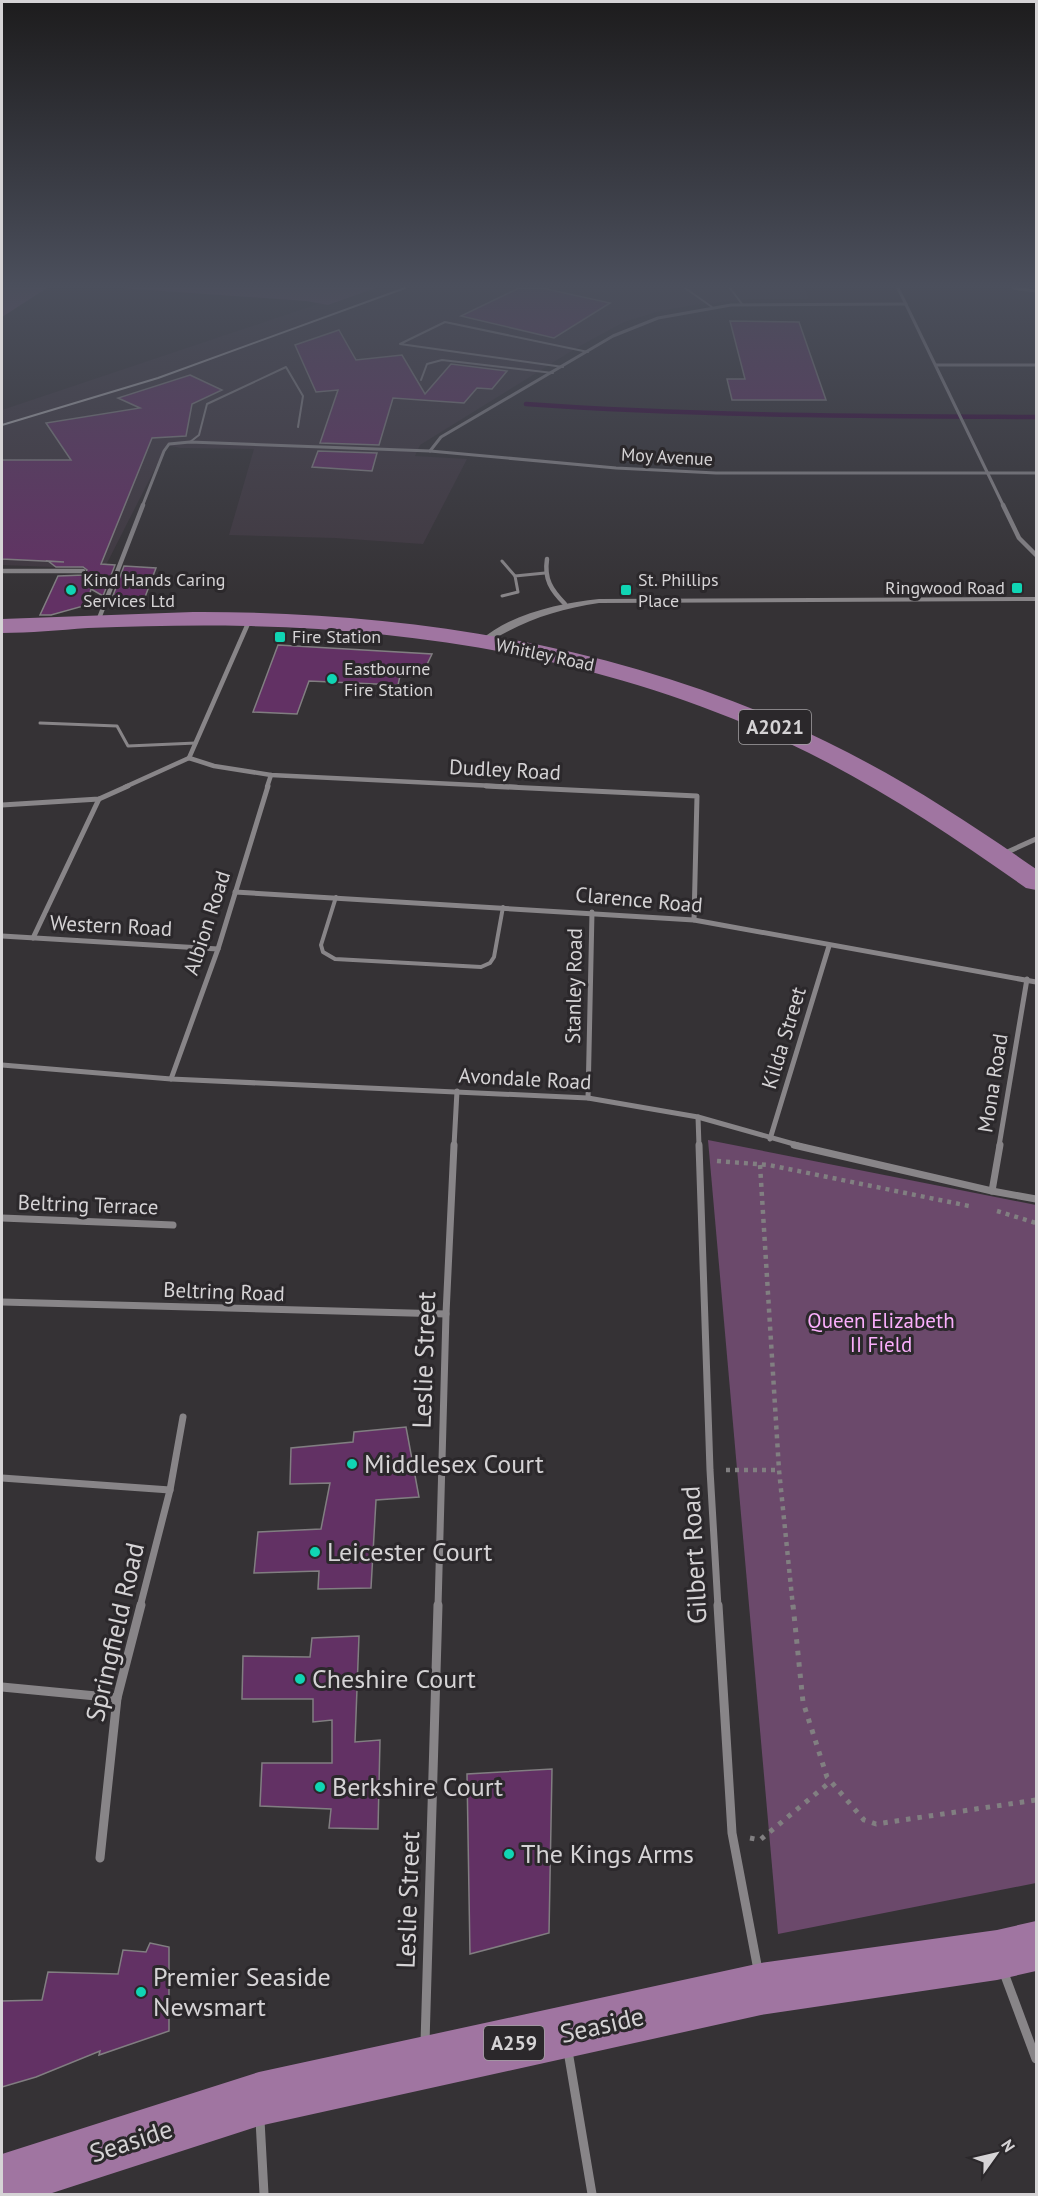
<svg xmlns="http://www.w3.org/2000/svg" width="1038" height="2196" viewBox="0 0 1038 2196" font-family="'PT Sans',sans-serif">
<rect width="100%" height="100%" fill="#353235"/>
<polygon fill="#403840" points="376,288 805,288 809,299 749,299 694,305 660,311 624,322 578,347 420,445 415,456 467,459 423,544 335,538 229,535 254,449 180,448 167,445 104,569 2,565 2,410 321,303 328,305"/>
<g fill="#6b496b">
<polygon points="2,288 47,288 2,317"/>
<polygon points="120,288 376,288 328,305 306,301"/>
<polygon points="708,1140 1036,1205 1036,1883 778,1934"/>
</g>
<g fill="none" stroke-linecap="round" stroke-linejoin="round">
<path stroke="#340437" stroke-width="4.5" d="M526,404C696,416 866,416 1036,417"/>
</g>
<g fill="#623164" stroke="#817e81" stroke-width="1.5">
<polygon points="519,288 542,288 610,303 554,338 461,316"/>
<polygon points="730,321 799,322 826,400 732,400 727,379 745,379"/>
<polygon points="339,330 356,360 402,355 425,394 451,364 507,371 492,389 477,388 464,403 393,398 379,445 320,443 338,390 316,392 295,345"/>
<polygon points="190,375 222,390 192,404 186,436 152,438 101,564 115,565 103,596 91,589 87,605 51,615 40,615 58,576 84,575 87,570 83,567 56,567 48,561 64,562 2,559 2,460 71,460 46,423 140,408 118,398"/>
<polygon points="318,451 377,453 372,471 312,467"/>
<polygon points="124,566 156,568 142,605 118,606 111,601"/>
<polygon points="278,645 432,654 421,677 400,676 398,685 309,681 297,714 253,712"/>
<polygon points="406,1427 419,1497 376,1500 371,1588 318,1589 319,1571 254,1573 258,1532 321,1529 330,1483 290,1484 291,1448 353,1442 354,1432"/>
<polygon points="359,1636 355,1742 380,1740 378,1829 329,1828 331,1809 260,1806 262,1763 332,1763 332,1720 313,1722 313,1699 242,1699 243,1656 310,1657 312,1638"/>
<polygon points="552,1769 549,1933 470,1954 467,1774"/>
<polygon points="150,1943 169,1947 169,2031 99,2055 100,2051 36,2077 2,2087 2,2001 42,2000 48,1972 118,1974 123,1950 146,1952"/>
</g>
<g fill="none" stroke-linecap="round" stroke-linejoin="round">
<g stroke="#817f81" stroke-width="4.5" stroke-dasharray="4 5" stroke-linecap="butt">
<polyline points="717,1161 769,1165 969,1206"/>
<polyline points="760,1165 779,1470 793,1607"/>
<polyline points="997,1211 1036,1223"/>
<polyline points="726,1470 779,1470"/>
</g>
<g stroke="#817f81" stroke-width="5" stroke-dasharray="4.5 7" stroke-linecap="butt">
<polyline points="793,1605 803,1702 827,1777 864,1820 876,1824 1036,1800"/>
<polyline points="750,1838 760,1840 830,1782"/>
</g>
<g stroke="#888588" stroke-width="2">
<polyline points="685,288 712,307"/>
<polyline points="730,288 742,304"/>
<polyline points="563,367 400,344 445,322 588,352"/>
<polyline points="421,380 427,364 442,360 553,373"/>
<polyline points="190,442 199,435 207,404 286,367 303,396 298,427"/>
</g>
<g stroke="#888588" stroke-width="3">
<polyline points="502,561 515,576"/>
<polyline points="502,596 518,592 515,576 545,573"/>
<polyline points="40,723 117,726 128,746 196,743"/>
</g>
<polyline stroke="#888588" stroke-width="4" points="336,897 321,945 323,952 335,959 481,967 490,963 494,957 503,907"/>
<g stroke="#888588" stroke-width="3">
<polyline points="898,288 1004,507"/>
<polyline points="1013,288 1036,291"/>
<polyline points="936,365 1036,365"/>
<polyline points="430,451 441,437 613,336 658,318 731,305 906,304"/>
<polyline points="142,507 164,451 169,444 190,442 430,451 616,468 716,473 1036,473"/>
</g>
<g stroke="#888588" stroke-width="4.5">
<polyline points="1003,505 1019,538 1036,555"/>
<path d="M547,559C544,579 551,590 565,604"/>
<polyline points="2,571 83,571"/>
<polyline points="98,621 143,505"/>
<polyline points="189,758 214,766 271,775 517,787"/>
<polyline points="189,758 250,619"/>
<polyline points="125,787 189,758"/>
<polyline points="267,787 271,775"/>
</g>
<g stroke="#888588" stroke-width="5">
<polyline points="486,786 697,796 694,920"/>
<polyline points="2,805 99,799 128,786"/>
<polyline points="1003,854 1036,839"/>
<polyline points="235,892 694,920 1036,982"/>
<polyline points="2,936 218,949"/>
<polyline points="33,938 99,799"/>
<polyline points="2,1065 171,1079 588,1098 698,1117 801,1146"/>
<polyline points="171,1079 218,949 268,786"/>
<polyline points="588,1098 592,912"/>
<polyline points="698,1117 699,1146"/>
<polyline points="770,1139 829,946"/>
<polyline points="454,1146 457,1091"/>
<polyline points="999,1146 1027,979"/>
</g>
<g stroke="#888588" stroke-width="7">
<polyline points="699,1145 710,1470 718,1607"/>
<polyline points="794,1145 992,1191 1036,1199"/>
<polyline points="992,1191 1000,1145"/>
<polyline points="2,1218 173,1225"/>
<polyline points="2,1302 446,1314"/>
<polyline points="2,1478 170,1490"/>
<polyline points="140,1607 170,1490 183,1417"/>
<polyline points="438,1607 446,1314 454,1145"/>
</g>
<g stroke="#888588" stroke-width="9">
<polyline points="718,1605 732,1833 758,1970"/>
<polyline points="2,1687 117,1698"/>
<polyline points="100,1858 117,1698 141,1605"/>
<polyline points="1004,1973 1036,2059"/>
<polyline points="425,2043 438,1605"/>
<polyline points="568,2051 592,2194"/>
<polyline points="260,2120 264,2194"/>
</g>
<path fill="#888588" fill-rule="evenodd" d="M1036,597V601L599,603C557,609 523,621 487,643L480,641C509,614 560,603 599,599Z"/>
<g fill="#a075a1" fill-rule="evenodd">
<path d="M193,612C409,611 631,646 827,742C901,778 970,823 1036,869V890L1026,888C957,839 885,791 809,753C635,666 439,630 246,626C194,625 141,626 88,628C59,630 30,633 2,633V619Z"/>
<polygon points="1036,1921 1036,1971 997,1980 761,2015 259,2126 49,2194 2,2194 2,2154 259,2072 761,1963 997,1930"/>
</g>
<polyline stroke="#b5b3b5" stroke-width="2" points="2,425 158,378 405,288"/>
</g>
<linearGradient id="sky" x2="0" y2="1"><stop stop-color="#1d1c1d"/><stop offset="0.48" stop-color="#4b4f5c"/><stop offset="1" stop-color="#4b4f5c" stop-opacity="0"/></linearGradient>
<rect width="1038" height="595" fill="url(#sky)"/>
<g fill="#10d5b4" stroke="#2b282b" stroke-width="2">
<rect x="1011" y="582" width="12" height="12" rx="3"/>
<circle cx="71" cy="590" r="6"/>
<rect x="620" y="584" width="12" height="12" rx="3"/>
<rect x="274" y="631" width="12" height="12" rx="3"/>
<circle cx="332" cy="679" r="6"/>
<circle cx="352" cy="1464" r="6"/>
<circle cx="315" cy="1552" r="6"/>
<circle cx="300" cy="1679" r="6"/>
<circle cx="320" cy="1787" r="6"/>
<circle cx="509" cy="1854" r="6"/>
<circle cx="141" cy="1992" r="6"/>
</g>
<g text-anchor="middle" stroke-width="6" stroke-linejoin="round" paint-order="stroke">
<g font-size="18" fill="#d5d3d5" stroke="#2b282b">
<text transform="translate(667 457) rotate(3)" y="6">Moy Avenue</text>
<text transform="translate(545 655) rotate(12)" y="6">Whitley Road</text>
</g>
<g font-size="18" fill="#d5d3d5" stroke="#2b282b" text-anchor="start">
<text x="83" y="586">Kind Hands Caring<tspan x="83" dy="21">Services Ltd</tspan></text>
<text x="638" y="586">St. Phillips<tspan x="638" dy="21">Place</tspan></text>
<text x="1005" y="594" text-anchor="end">Ringwood Road</text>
<text x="292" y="643">Fire Station</text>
<text x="344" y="675">Eastbourne<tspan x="344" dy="21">Fire Station</tspan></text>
</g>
<g fill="#2b282b" stroke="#a2a0a2" stroke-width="1.5">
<rect x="739" y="710" width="72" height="34" rx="4.5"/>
<rect x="484" y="2026" width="60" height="34" rx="4.5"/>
</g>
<g font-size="20" font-weight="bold" fill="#d5d3d5">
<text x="775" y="734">A2021</text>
<text x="514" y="2050">A259</text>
</g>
<g font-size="21" fill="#d5d3d5" stroke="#2b282b">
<text transform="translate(505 770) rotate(3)" y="7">Dudley Road</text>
<text transform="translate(639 900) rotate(5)" y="7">Clarence Road</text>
<text transform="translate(207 923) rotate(-72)" y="7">Albion Road</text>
<text transform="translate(111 926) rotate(3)" y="7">Western Road</text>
<text transform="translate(574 986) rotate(-89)" y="7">Stanley Road</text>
<text transform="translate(784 1038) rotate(-73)" y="7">Kilda Street</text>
<text transform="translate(525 1079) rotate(3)" y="7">Avondale Road</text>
<text transform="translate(993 1083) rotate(-81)" y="7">Mona Road</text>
<text transform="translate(88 1205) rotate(2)" y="7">Beltring Terrace</text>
<text transform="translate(224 1292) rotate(2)" y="7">Beltring Road</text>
</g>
<g font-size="21" fill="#fbaffc" stroke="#2b282b">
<text x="881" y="1328">Queen Elizabeth<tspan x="881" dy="24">II Field</tspan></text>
</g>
<g font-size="26" fill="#d5d3d5" stroke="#2b282b">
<text transform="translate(424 1360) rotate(-88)" y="9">Leslie Street</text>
<text transform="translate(694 1555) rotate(-93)" y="9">Gilbert Road</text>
<text transform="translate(115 1632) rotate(-77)" y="9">Springfield Road</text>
<text transform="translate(408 1900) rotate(-88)" y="9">Leslie Street</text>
<text transform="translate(602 2025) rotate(-13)" y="9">Seaside</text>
<text transform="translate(131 2141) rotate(-18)" y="9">Seaside</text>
</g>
<g font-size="26" fill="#d5d3d5" stroke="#2b282b" text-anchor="start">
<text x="364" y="1473">Middlesex Court</text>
<text x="327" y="1561">Leicester Court</text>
<text x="312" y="1688">Cheshire Court</text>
<text x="332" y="1796">Berkshire Court</text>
<text x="521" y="1863">The Kings Arms</text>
<text x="153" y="1986">Premier Seaside<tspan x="153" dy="30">Newsmart</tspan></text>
</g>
</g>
<rect width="1038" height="2196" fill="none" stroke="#d5d3d5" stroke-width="6"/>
<g transform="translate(996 2154) rotate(56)" stroke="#2b282b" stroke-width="4.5" paint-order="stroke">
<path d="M0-4.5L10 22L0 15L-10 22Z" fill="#d5d3d5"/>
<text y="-9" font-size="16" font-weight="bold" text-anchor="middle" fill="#d5d3d5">N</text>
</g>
</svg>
